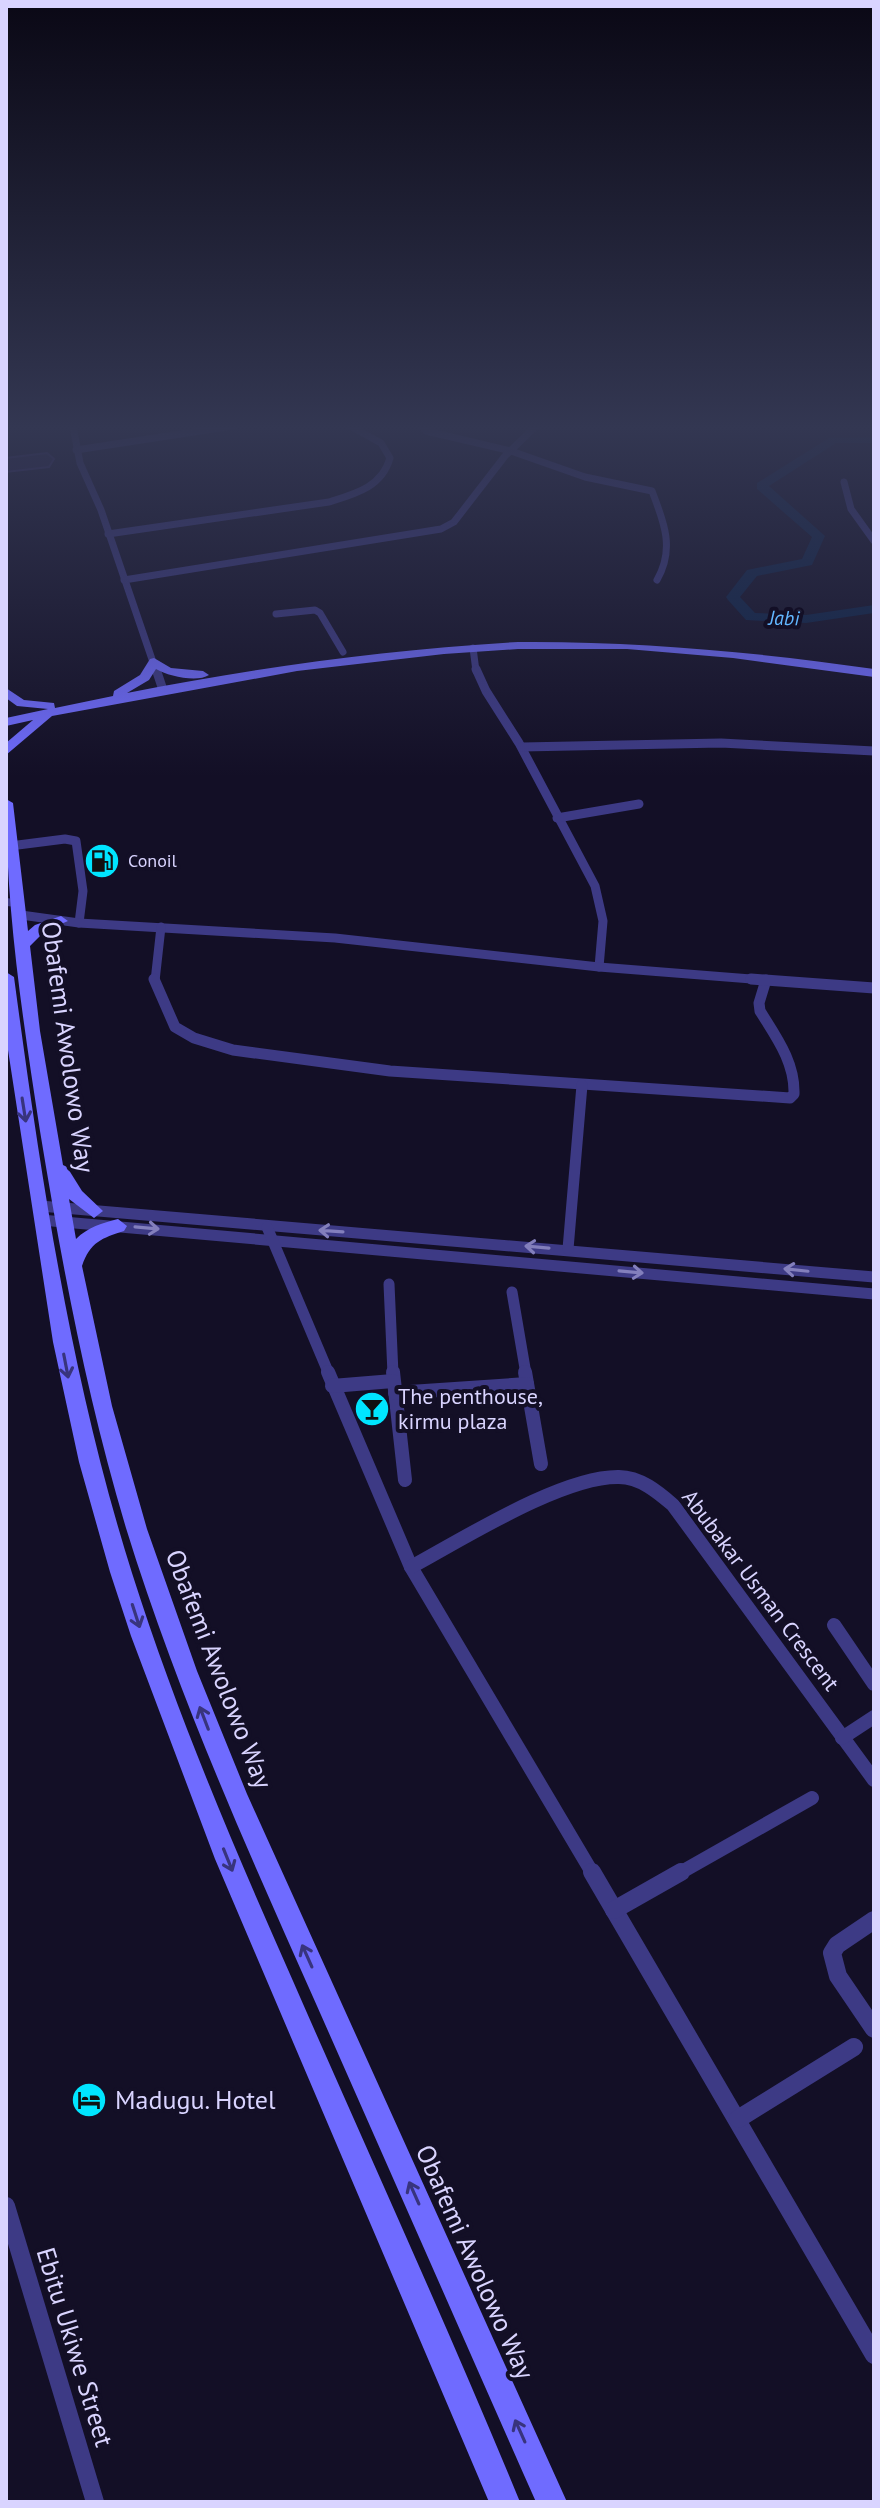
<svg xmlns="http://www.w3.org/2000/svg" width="880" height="2508" viewBox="0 0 880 2508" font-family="'PT Sans',sans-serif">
<rect width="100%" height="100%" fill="#130f26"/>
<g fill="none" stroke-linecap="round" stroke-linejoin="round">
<polygon fill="#0c2248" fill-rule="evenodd" points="874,437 874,443 836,443 769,486 825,536 812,565 757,576 740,597 755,613 806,615 874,605 874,613 806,623 746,620 728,600 726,597 747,570 802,559 812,537 757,489 757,483 829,438"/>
</g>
<polygon fill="#241b47" stroke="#3b2d73" stroke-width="2" points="47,453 54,459 49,467 6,472 6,458"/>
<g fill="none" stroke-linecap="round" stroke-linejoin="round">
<g stroke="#3d3a85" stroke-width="7">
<polyline points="73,426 80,463 101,510 156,671"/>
<path d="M422,426L426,431L511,451L585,477L652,491C664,522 675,549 657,580"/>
<polyline points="76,450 233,426"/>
<polyline points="844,482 851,509 874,541"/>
<path d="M108,534L329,502C355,494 382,487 390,458L381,443L350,426"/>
<polyline points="124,580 441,529 454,522 505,456 536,426"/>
<polyline points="276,614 315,610 320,613 343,652"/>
<polyline points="473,648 476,671"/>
</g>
<g stroke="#3d3a85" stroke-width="9">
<polyline points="156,669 163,690"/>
<polyline points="476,669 486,691 519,743 595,886 603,921 599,967"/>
<polyline points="522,747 721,743 874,751"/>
<polyline points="557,818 639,804"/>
<polyline points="10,846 65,839 76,841 83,891 79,923"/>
<polyline points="21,915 79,923 335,938 599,967 777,981"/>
<polyline points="155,981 161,927"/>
</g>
<g stroke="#3d3a85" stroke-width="11">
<path d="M154,979L175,1027L194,1038L233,1050L390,1071L790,1098L794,1094C795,1062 776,1037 760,1011L759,1003L766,980"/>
<polyline points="751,979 874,988"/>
<polyline points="40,1206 874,1277"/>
<polyline points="41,1220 874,1294"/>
<polyline points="267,1227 329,1374"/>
<polyline points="568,1249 582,1085"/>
<polyline points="389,1284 393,1374"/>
<polyline points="512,1292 526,1374"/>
</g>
<g stroke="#3d3a85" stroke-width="14">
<polyline points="328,1372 411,1567 593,1874"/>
<polyline points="393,1372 405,1480"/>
<polyline points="525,1372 541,1464"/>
<polyline points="332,1386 393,1381"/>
<polyline points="395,1393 527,1384"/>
<path d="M411,1567C463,1539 562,1476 619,1477C640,1477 658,1492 673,1505L874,1780"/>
<polyline points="834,1625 874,1684"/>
<polyline points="842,1738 874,1717"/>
<polyline points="678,1874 812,1798"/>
</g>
<g stroke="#3d3a85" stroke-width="18">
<polyline points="592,1872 874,2355"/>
<polyline points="614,1910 681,1872"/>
<polyline points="874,1920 837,1945 832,1953 838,1976 874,2029"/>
<polyline points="738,2119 854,2047"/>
<polyline points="6,2206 95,2502"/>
</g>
<polygon fill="#3d3a85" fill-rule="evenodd" points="6,898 23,900 24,903 18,907 6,906"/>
<g fill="#6f6bff" fill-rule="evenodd">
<path d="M518,642C638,641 755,652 874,669V677L733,658L627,649H518L444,654L297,671L52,716L6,755V743L33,720L6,726V718L48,709L17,706L6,698V688L24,700L54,703L55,708L113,696L114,691L140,675L150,659L154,658L171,668L203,671L209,675C197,683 168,676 156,669L149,680L127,693C257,667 386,650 518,642Z"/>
<path d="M6,799L13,803L28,931L35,925L61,916L68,921L45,931L30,946L40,1031L63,1165L67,1167L82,1191L103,1211L94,1218L69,1199L76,1239C88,1227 102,1223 118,1219L127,1226L124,1231C102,1238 90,1242 82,1266L112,1406L147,1529L197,1671L247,1794L567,2502H536C463,2337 390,2171 317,2006C247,1849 177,1693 126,1528C87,1398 62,1265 40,1131C23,1021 6,911 6,799Z"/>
<path d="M6,972L14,977C41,1178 71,1380 132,1573C176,1712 234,1848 293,1981C369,2155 448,2327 520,2502H489L215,1859L131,1636L110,1572L79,1462L53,1342L6,1037Z"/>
</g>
</g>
<defs><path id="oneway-shaft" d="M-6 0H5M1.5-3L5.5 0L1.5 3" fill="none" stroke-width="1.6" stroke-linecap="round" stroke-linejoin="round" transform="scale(2)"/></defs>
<g stroke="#38347d">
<use href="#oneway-shaft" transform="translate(24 1110) rotate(81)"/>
<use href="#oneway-shaft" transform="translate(66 1366) rotate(79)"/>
<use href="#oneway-shaft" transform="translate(136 1616) rotate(72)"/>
<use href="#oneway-shaft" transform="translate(204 1718) rotate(-111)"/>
<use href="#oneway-shaft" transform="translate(228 1860) rotate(68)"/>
<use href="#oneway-shaft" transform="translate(307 1956) rotate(-114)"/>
<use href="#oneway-shaft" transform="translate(414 2193) rotate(-114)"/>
<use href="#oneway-shaft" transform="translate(520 2431) rotate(-114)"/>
</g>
<g stroke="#837fbc">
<use href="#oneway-shaft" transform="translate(147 1228) rotate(5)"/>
<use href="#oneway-shaft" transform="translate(331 1231) rotate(-176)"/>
<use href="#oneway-shaft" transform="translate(537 1247) rotate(-175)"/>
<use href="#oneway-shaft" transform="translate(796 1270) rotate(-174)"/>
<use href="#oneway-shaft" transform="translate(631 1272) rotate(5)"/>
</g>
<linearGradient id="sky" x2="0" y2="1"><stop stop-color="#0a0815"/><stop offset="0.55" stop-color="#333752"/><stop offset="1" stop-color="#333752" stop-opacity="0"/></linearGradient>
<rect width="880" height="777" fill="url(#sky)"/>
<defs>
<g id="fuel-disc" transform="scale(1.8)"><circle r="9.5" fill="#00e5ff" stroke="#130f26"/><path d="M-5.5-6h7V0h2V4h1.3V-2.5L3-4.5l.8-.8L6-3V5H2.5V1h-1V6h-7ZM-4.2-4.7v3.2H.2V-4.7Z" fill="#111"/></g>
<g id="bar-disc" transform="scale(1.8)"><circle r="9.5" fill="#00e5ff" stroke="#130f26"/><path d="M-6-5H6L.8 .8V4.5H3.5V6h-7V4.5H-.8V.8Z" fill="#111"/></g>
<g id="hotel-disc" transform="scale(1.8)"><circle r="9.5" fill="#00e5ff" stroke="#130f26"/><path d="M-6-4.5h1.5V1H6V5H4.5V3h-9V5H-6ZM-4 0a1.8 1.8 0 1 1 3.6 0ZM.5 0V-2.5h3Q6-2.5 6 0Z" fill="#111"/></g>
</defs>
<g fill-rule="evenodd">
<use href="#fuel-disc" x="102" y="861"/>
<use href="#bar-disc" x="372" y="1409"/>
<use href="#hotel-disc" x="89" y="2100"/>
</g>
<g text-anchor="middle" stroke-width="8" stroke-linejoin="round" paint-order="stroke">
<g font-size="18" fill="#d9d4ff" stroke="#130f26" text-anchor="start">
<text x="128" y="867">Conoil</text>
</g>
<g font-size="20" font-style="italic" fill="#62b6ff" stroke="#130f26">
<text transform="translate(784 618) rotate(1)" y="7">Jabi</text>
</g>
<g font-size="22" fill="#d9d4ff" stroke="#130f26" text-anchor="start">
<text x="398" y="1404">The penthouse,<tspan x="398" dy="25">kirmu plaza</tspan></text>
</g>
<g font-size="22" fill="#d9d4ff" stroke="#130f26">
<text transform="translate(761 1590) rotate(53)" y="8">Abubakar Usman Crescent</text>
</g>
<g font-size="26" fill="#d9d4ff" stroke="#130f26">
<text transform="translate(68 1047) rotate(82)" y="9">Obafemi Awolowo Way</text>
<text transform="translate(219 1669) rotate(69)" y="9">Obafemi Awolowo Way</text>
<text transform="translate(475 2262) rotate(66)" y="9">Obafemi Awolowo Way</text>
<text transform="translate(75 2347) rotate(73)" y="9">Ebitu Ukiwe Street</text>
</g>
<g font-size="26" fill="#d9d4ff" stroke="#130f26" text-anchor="start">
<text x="115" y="2109">Madugu. Hotel</text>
</g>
</g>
<rect width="880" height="2508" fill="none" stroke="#d9d4ff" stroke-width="16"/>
</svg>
